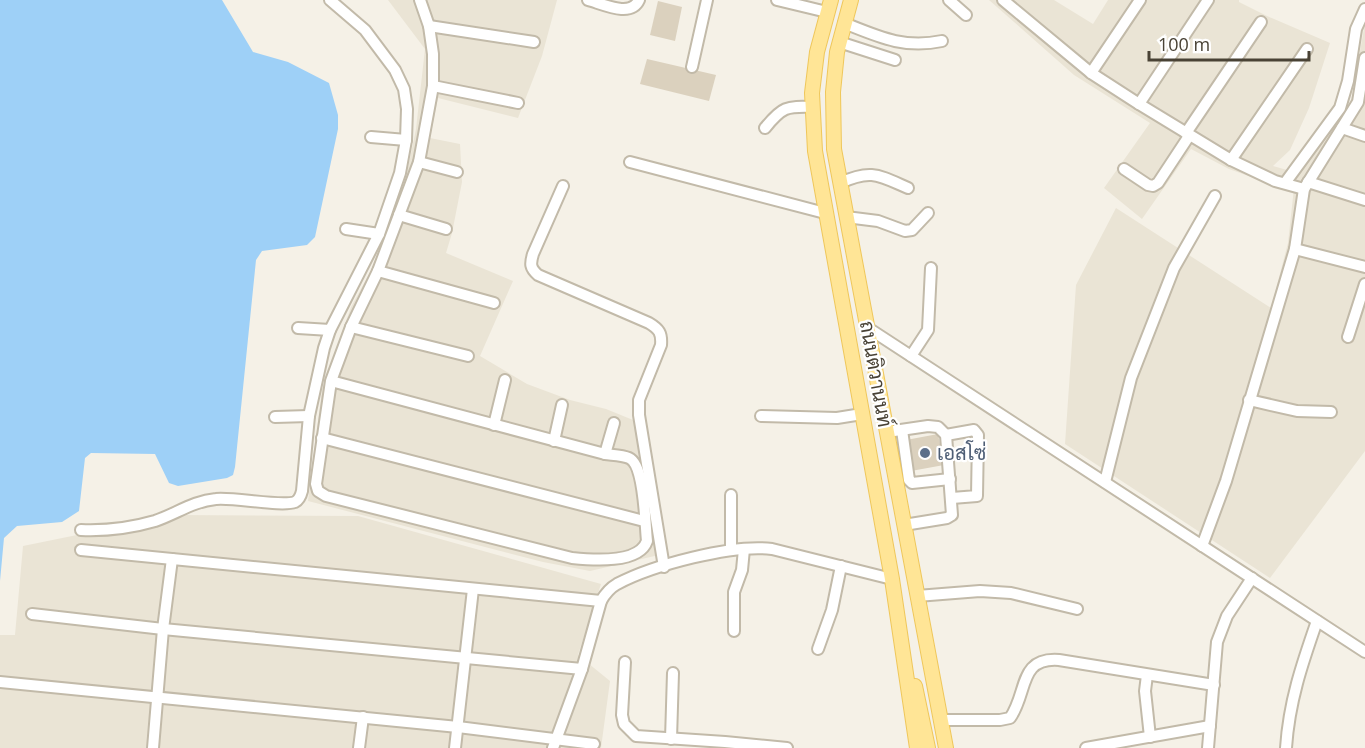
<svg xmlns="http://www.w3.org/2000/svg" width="1365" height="748" viewBox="0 0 1365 748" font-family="'Open Sans',Sarabun,sans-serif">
<rect width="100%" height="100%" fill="#f5f1e7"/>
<g fill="#eae4d5">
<polygon points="388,0 557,0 542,56 518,118 438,98 430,138 460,144 462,182 452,233 446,253 513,281 480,356 527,384 570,400 606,409 638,422 659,555 590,571 543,562 308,501 322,389 351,307 384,247 403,192 416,129 425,49"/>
<polygon points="989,0 1054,0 1093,24 1108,0 1239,0 1239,2 1267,16 1330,43 1309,108 1290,150 1273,166 1287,170 1276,186 1229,169 1191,149 1142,219 1104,188 1150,123 1074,75"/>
<polygon points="1365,23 1365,451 1270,578 1065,444 1076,285 1116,208 1271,308 1288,243 1294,188 1289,186 1351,102"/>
<polygon points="175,515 358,516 601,584 578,655 610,681 601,748 0,748 0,635 15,635 23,546"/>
</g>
<polygon fill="#9ed0f7" points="0,0 222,0 253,52 288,62 329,83 338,115 338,129 315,237 307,245 262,251 256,260 235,467 233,475 227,478 178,486 169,483 155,454 91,453 85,458 79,511 62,522 17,526 4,538 0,581"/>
<g fill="#dbd1be">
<polygon points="658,1 682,7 675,41 650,35"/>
<polygon points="647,59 716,75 709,101 640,84"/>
<polygon points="938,434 944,465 911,471 906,440"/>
</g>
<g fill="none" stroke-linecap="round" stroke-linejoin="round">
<g stroke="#c2baa9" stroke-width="14">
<g id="minor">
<path d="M588,0C603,4 631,18 639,0"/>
<polyline points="777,0 827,12"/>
<polyline points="949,0 966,15"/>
<polyline points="1003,0 1091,73 1139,104 1231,160 1275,181 1304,189"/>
<path d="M844,23C879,37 904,49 942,41"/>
<polyline points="429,26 534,42"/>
<polyline points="839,42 895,60"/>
<polyline points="692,67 707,0"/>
<polyline points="1091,73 1140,0"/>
<polyline points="433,86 518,103"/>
<polyline points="1139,104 1208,0"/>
<path d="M765,128C782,107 786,106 813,107"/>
<polyline points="1342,128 1365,136"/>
<polyline points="1186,133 1261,22"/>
<polyline points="371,137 406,140"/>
<polyline points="1231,160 1307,49"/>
<polyline points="419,162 457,172"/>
<polyline points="630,162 825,213"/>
<polyline points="1124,169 1148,185 1153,186 1158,183 1189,136"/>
<polyline points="1308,182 1365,200"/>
<path d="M840,183C871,169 878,175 908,188"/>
<polyline points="1285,183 1340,108 1348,81 1356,29 1365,9"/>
<path d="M563,186L533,254C530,264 530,268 538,275L649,323C659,329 662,333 661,345L639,400V415L664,567"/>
<polyline points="399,215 446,229"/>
<polyline points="846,217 878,221 905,231 912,230 928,213"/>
<polyline points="346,229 379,234"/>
<polyline points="1295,249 1365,267"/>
<polyline points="378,271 494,303"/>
<polyline points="351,327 468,356"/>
<polyline points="298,328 330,330"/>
<polyline points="868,328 1365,652"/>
<polyline points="1348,337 1365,284"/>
<polyline points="911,356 928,330 931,268"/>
<path d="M331,381L605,454C612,455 622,455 629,458C645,465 645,524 647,541C639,564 592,560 572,558L326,496L318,491L316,484L331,381L351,327L378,271L419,162L433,86V54L429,26L420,0"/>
<polyline points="1249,400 1297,411 1331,412"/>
<polyline points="761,416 837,418 862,414"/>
<polyline points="275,417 309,416"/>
<polyline points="494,425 505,380"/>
<polyline points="902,430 909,480 912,483 950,479"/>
<polyline points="887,432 928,426 938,427 946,435 952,515 947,518 904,525"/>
<polyline points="946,435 974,430 978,435 977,496 952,498"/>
<polyline points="322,438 644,521"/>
<polyline points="554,441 562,405"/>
<polyline points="605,454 614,423"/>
<polyline points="1105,482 1131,378 1174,268 1215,196"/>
<polyline points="731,495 731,550"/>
<path d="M81,530C106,531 131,528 155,521C176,514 193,501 216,499C234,497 281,507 295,502C299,500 301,495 302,491L309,416L324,348L330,330L379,234L400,173L406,140L407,109L404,89L395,70L365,30L330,0"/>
<polyline points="1202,546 1226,481 1295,249 1304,189 1358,102 1365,58"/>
<polyline points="81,550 601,601"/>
<polyline points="917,596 980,591 1011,593 1077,609"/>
<polyline points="32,614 163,629 582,669"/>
<polyline points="734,631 734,592 742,570 744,549"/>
<polyline points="818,649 832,610 841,566"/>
<polyline points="625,662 622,715 624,724 636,736 725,742 787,748"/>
<polyline points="1147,675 1145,691 1150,737"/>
<polyline points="0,682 458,727 594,744"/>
<path d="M941,720H1000L1010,718C1028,693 1018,657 1059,660L1214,685"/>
<polyline points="671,739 673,673"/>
<polyline points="153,748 163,629 172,559"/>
<polyline points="359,748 363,717"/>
<polyline points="455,748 473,589"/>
<path d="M553,748L582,669L601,601C605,594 610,588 617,584C653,565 732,544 772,549L892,579"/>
<polyline points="1086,748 1210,726"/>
<polyline points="1208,748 1217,642 1227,616 1252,578"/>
<path d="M1286,748C1289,702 1302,664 1317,621"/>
</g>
</g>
<g stroke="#efc75b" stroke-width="16">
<g id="major">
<polyline points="831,0 817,52 812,93 815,151 892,579 917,748"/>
<polyline points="851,0 837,52 833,92 834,149 946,748"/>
<polyline points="915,686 928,748"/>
</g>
</g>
<use href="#minor" stroke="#fff" stroke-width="10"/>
<use href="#major" stroke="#ffe596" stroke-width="14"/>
</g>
<circle fill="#5c6f8a" stroke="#fff" stroke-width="2" cx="925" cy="453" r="6"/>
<g text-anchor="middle" stroke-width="4.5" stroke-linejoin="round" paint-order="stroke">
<g font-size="20" fill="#494235" stroke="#fff">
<text transform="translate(876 374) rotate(80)" y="7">ถนนติวานนท์</text>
</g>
<g font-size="20" fill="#4e5e75" stroke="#fff" text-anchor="start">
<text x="937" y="460">เอสโซ่</text>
</g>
</g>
<path d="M1149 51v9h160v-9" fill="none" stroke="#494235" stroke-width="3"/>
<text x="1158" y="51" font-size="18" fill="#494235" stroke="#ffffff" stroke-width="4.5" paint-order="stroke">100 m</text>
</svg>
